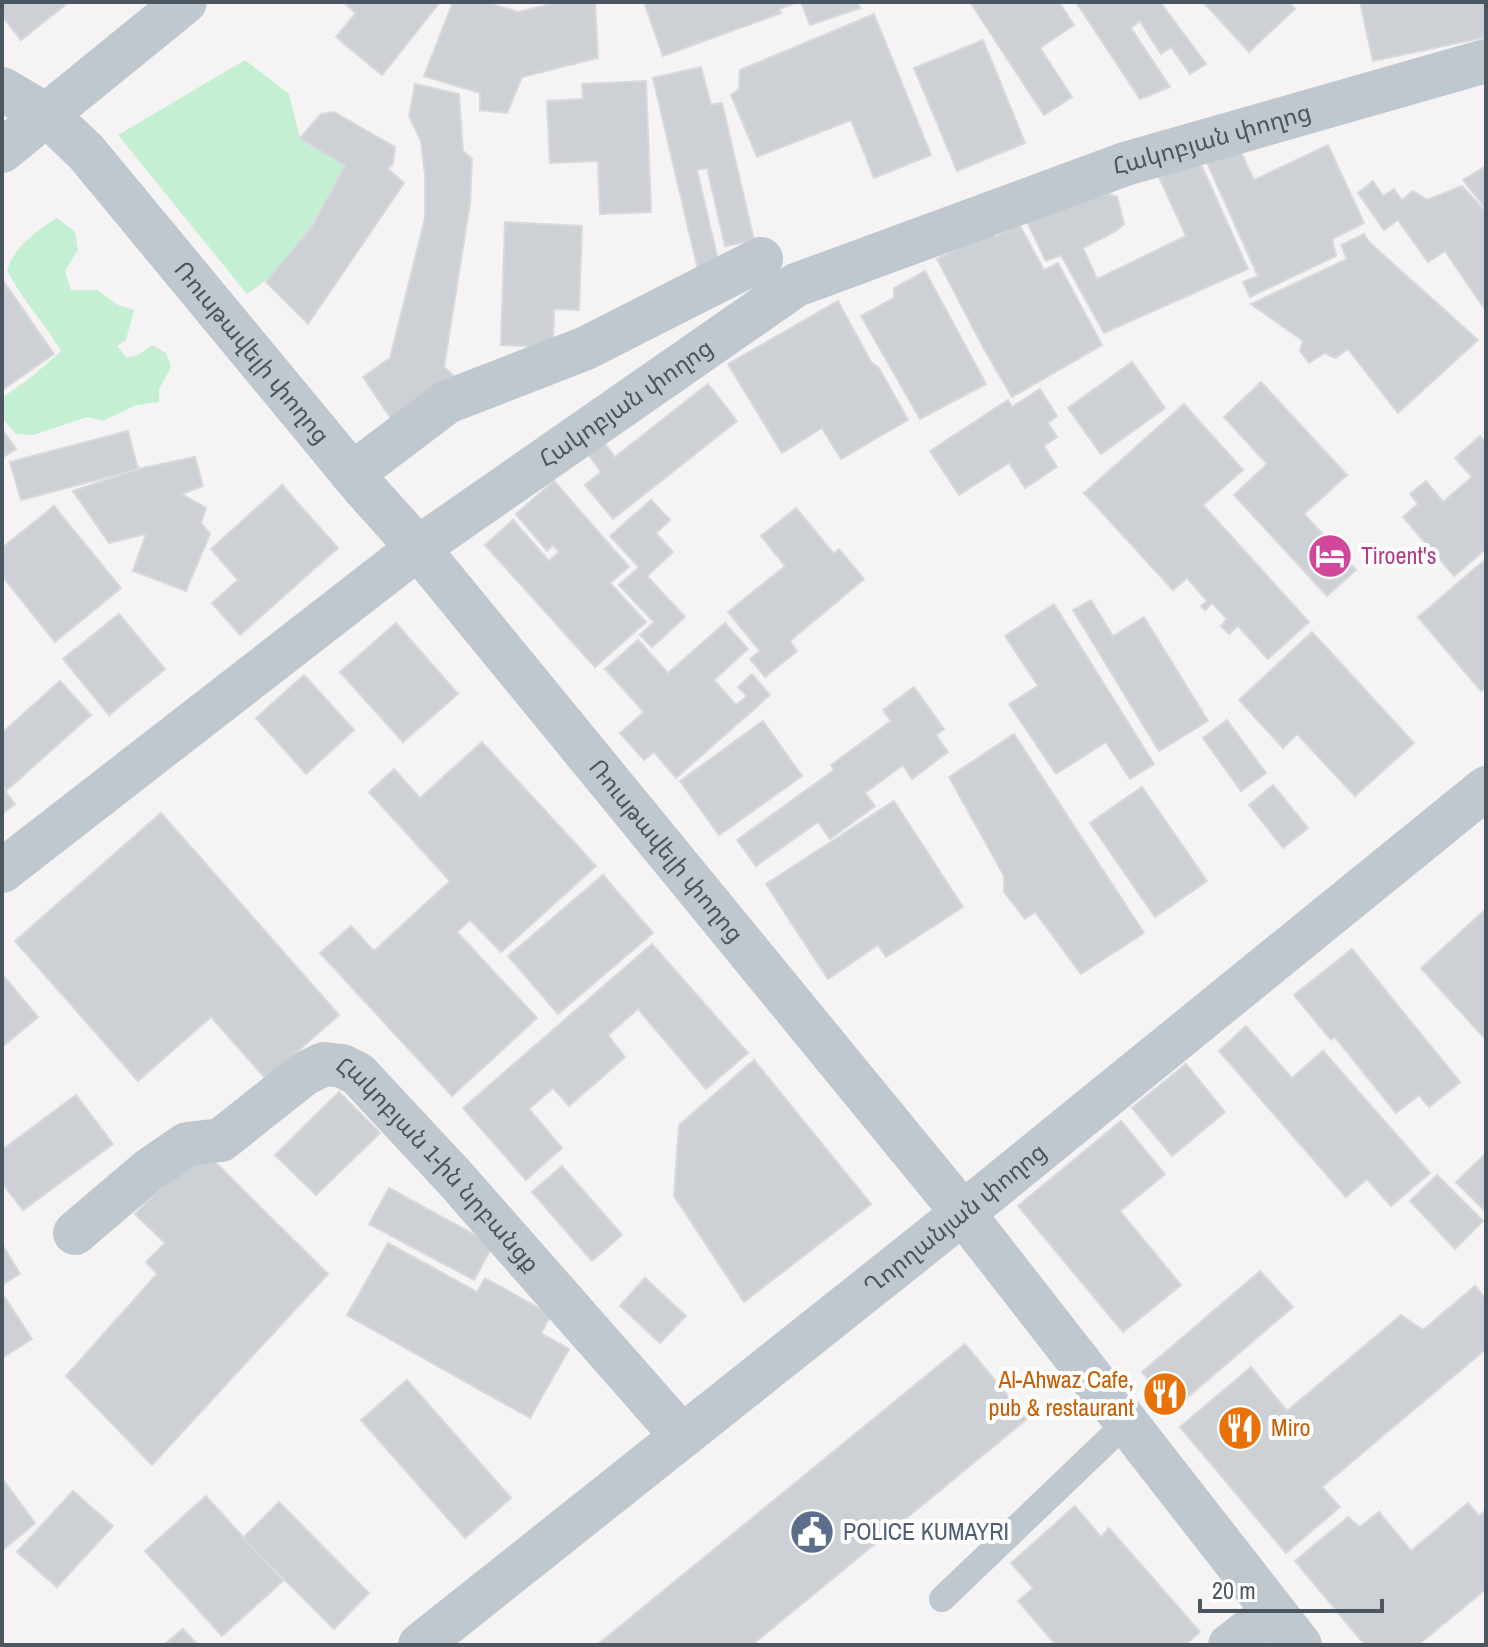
<svg xmlns="http://www.w3.org/2000/svg" width="1488" height="1647" viewBox="0 0 1488 1647" font-family="'Archivo Narrow','Noto Sans Armenian',sans-serif">
<rect width="100%" height="100%" fill="#f5f3f3"/>
<g fill="#c5efd2">
<path d="M245,60L289,94L300,138L345,166C320,213 294,264 247,294L118,135Z"/>
<path d="M57,218L75,232L78,250L65,271L71,290H97L118,305L134,310L126,340L117,346L127,358L140,354L152,345L166,353L171,367L159,390V402L136,405L103,421L87,417L33,435L16,434L2,418V398L34,375L61,351C45,323 21,299 7,270C16,245 35,232 57,218Z"/>
</g>
<g fill="#cdd0d5" stroke="#d7d9dd" stroke-width="2">
<polygon points="2,2 69,2 21,40 2,16"/>
<polygon points="343,2 440,2 382,75 336,37 356,13"/>
<polygon points="453,2 486,2 518,12 560,2 595,2 598,58 522,77 507,113 480,110 480,93 424,76"/>
<polygon points="644,2 798,2 779,9 781,13 663,56"/>
<polygon points="801,2 857,2 860,8 810,25"/>
<polygon points="970,2 1059,2 1074,25 1040,48 1072,97 1044,115"/>
<polygon points="1076,2 1160,2 1206,64 1190,74 1171,47 1161,54 1140,21 1131,28 1170,87 1140,99"/>
<polygon points="1203,2 1289,2 1295,9 1249,52"/>
<polygon points="1360,2 1486,2 1486,37 1373,61"/>
<polygon points="874,14 931,155 874,178 851,120 757,157 731,95 739,89 740,70"/>
<polygon points="983,40 1025,143 957,171 914,68"/>
<polygon points="701,67 711,105 722,103 754,240 725,246 707,168 697,170 719,264 698,270 653,78"/>
<polygon points="646,81 651,212 600,214 598,161 550,163 547,101 583,99 582,84"/>
<polygon points="415,84 459,94 463,151 472,159 470,203 444,367 456,378 392,420 363,377 390,358 425,218 425,176 421,141 409,116"/>
<polygon points="334,112 395,147 393,163 388,169 404,183 308,324 266,282 311,228 345,166 300,138 321,114"/>
<polygon points="1237,144 1254,180 1328,145 1364,223 1332,239 1336,256 1250,297 1243,282 1258,276 1205,158"/>
<polygon points="1199,160 1248,269 1104,333 1061,255 1046,261 1027,222 1097,189 1117,197 1124,224 1116,231 1083,248 1097,279 1186,236 1159,177"/>
<polygon points="1486,166 1486,209 1463,180"/>
<polygon points="1373,181 1383,196 1394,189 1402,200 1413,191 1427,200 1462,186 1485,211 1486,311 1445,251 1428,262 1398,220 1384,230 1358,193"/>
<polygon points="505,222 582,226 579,310 554,309 553,347 501,345"/>
<polygon points="1019,224 1044,270 1058,263 1102,345 1012,397 983,347 937,259 992,230 996,237"/>
<polygon points="1364,234 1369,242 1478,340 1398,413 1348,349 1335,358 1325,353 1309,363 1300,351 1303,341 1251,304 1347,259 1341,245"/>
<polygon points="925,271 986,384 920,419 861,316 894,298 894,288"/>
<polygon points="2,279 54,354 2,390"/>
<polygon points="838,301 871,362 879,368 908,420 841,459 822,428 782,453 728,364"/>
<polygon points="1132,362 1165,408 1101,454 1068,408"/>
<polygon points="1261,382 1347,475 1304,514 1356,570 1327,596 1234,495 1267,464 1224,417"/>
<polygon points="708,384 737,421 613,519 585,485 601,472 588,454 603,441 615,457"/>
<polygon points="1040,389 1057,416 1048,423 1057,437 1044,446 1057,467 1025,488 1009,463 959,495 930,451 1008,400 1012,407"/>
<polygon points="1184,404 1243,470 1203,505 1309,622 1268,659 1238,626 1229,634 1221,626 1227,619 1212,603 1205,610 1201,606 1207,601 1187,578 1173,590 1084,493"/>
<polygon points="2,429 16,449 2,458"/>
<polygon points="128,431 138,469 21,500 10,462"/>
<polygon points="1480,436 1486,443 1486,549 1454,576 1403,517 1418,504 1410,494 1426,481 1443,502 1472,477 1455,458"/>
<polygon points="195,457 203,486 182,494 206,508 201,523 210,534 186,591 133,571 146,534 109,543 73,491 138,469"/>
<polygon points="554,481 629,567 610,583 646,622 595,667 485,545 513,520 549,561 559,552 553,545 547,551 516,514"/>
<polygon points="282,485 338,548 240,635 212,603 238,580 211,549"/>
<polygon points="651,500 670,520 656,533 673,552 647,576 685,617 652,647 640,635 654,622 619,585 639,567 610,536"/>
<polygon points="54,506 121,588 55,642 2,576 2,548"/>
<polygon points="796,508 834,554 839,549 864,579 790,641 797,651 765,677 750,659 760,651 728,612 785,566 761,536"/>
<polygon points="1486,559 1486,687 1481,691 1418,617"/>
<polygon points="1091,600 1113,636 1144,617 1208,721 1159,751 1073,610"/>
<polygon points="1054,604 1154,764 1130,779 1106,742 1056,774 1009,704 1038,686 1005,636"/>
<polygon points="119,614 165,669 109,715 63,659"/>
<polygon points="396,623 458,694 403,742 340,672"/>
<polygon points="725,623 748,649 714,680 736,705 747,696 738,687 752,674 770,695 676,778 654,752 644,760 620,733 644,712 605,669 638,640 668,673"/>
<polygon points="1312,632 1414,743 1355,796 1297,734 1283,748 1239,700"/>
<polygon points="304,675 354,730 306,774 256,718"/>
<polygon points="60,681 91,715 7,790 2,785 2,733"/>
<polygon points="914,687 944,729 936,735 948,752 912,779 903,765 865,793 875,806 830,839 818,822 756,866 737,840 834,770 831,765 891,721 883,710"/>
<polygon points="1227,720 1266,773 1241,791 1203,738"/>
<polygon points="763,721 802,776 719,835 680,781"/>
<polygon points="1014,734 1144,933 1081,974 1035,912 1025,919 1004,892 1004,876 949,777"/>
<polygon points="482,742 596,866 501,952 470,920 457,932 537,1018 452,1096 320,953 351,926 374,951 450,881 369,792 394,769 420,798"/>
<polygon points="1273,785 1308,828 1283,848 1249,805"/>
<polygon points="2,787 15,804 2,814"/>
<polygon points="1142,787 1207,881 1155,917 1090,823"/>
<polygon points="894,801 963,907 886,957 878,945 828,979 766,884"/>
<polygon points="161,813 339,1015 266,1079 211,1017 138,1081 15,941"/>
<polygon points="603,875 653,933 558,1014 508,956"/>
<polygon points="1486,909 1486,1040 1421,968"/>
<polygon points="652,944 748,1053 706,1089 638,1009 608,1035 625,1057 569,1106 553,1088 529,1109 562,1148 526,1180 463,1108"/>
<polygon points="1352,949 1460,1082 1429,1107 1419,1095 1396,1113 1335,1037 1331,1040 1294,995"/>
<polygon points="2,974 38,1017 2,1047"/>
<polygon points="1246,1026 1292,1078 1323,1051 1430,1173 1391,1206 1367,1179 1346,1197 1219,1051"/>
<polygon points="754,1060 871,1204 744,1302 674,1196 679,1125"/>
<polygon points="1186,1064 1225,1112 1172,1156 1132,1108"/>
<polygon points="339,1092 380,1133 316,1195 275,1155"/>
<polygon points="76,1095 113,1144 23,1210 2,1183 2,1150"/>
<polygon points="1121,1121 1165,1174 1120,1211 1181,1285 1123,1332 1018,1206"/>
<polygon points="201,1148 328,1274 152,1465 66,1376 157,1274 146,1262 165,1243 135,1214"/>
<polygon points="1486,1153 1486,1212 1456,1182"/>
<polygon points="562,1166 622,1235 592,1261 532,1192"/>
<polygon points="1437,1175 1483,1221 1455,1249 1410,1201"/>
<polygon points="389,1188 493,1245 474,1280 369,1224"/>
<polygon points="388,1243 477,1292 485,1278 551,1315 541,1333 569,1349 530,1418 347,1315"/>
<polygon points="2,1244 20,1274 2,1285"/>
<polygon points="1260,1271 1293,1307 1174,1409 1142,1372"/>
<polygon points="645,1278 686,1316 660,1343 620,1306"/>
<polygon points="1475,1286 1486,1299 1486,1349 1322,1487 1340,1507 1286,1553 1180,1427 1251,1367 1287,1411 1401,1315 1423,1330"/>
<polygon points="2,1293 32,1339 2,1358"/>
<polygon points="965,1344 1027,1419 752,1645 597,1645"/>
<polygon points="407,1380 511,1498 465,1538 361,1420"/>
<polygon points="2,1478 35,1523 2,1551"/>
<polygon points="73,1491 113,1526 57,1587 17,1552"/>
<polygon points="206,1496 283,1581 222,1636 145,1551"/>
<polygon points="279,1502 369,1593 334,1629 243,1538"/>
<polygon points="1468,1503 1479,1516 1486,1510 1486,1589 1418,1645 1365,1645 1295,1561 1348,1517 1360,1527 1379,1512 1411,1551"/>
<polygon points="1075,1506 1101,1537 1109,1528 1200,1632 1185,1645 1056,1645 1018,1601 1033,1588 1011,1563"/>
<polygon points="183,1629 198,1645 164,1645"/>
</g>
<g fill="none" stroke-linecap="round" stroke-linejoin="round">
<polyline stroke="#bfc8ce" stroke-width="26" points="942,1599 1126,1423"/>
<g stroke="#bfc8ce" stroke-width="44">
<path id="s1" d="M2,89L48,116L86,152L364,488L418,548L963,1213L1300,1645"/>
<polyline points="2,151 185,2"/>
<polyline points="352,474 447,402 586,348 761,259"/>
<path id="s2" d="M2,871L418,548L796,285L1125,164L1486,61"/>
<path id="s3" d="M75,1233L149,1170L187,1144L221,1140L304,1074L324,1064L342,1066L358,1074L454,1177L682,1436"/>
<path id="s4" d="M420,1645L963,1213L1486,788"/>
<polyline points="1230,1645 1274,1612"/>
</g>
</g>
<defs>
<g id="hotel-disc" transform="scale(2.3)"><circle r="9.5" fill="#d1479c" stroke="#fff"/><path d="M-6-4.5h1.5V1H6V5H4.5V3h-9V5H-6ZM-4 0a1.8 1.8 0 1 1 3.6 0ZM.5 0V-2.5h3Q6-2.5 6 0Z" fill="#fff"/></g>
<g id="restaurant-disc" transform="scale(2.3)"><circle r="9.5" fill="#e8710a" stroke="#fff"/><path d="M-5-6h1v4h1v-4h1v4h1v-4h1v5L-1.5 .5V6h-2V.5L-5-1ZM5-6V6H3V1.5H1.5Q1.5-4 5-6Z" fill="#fff"/></g>
<g id="civic-disc" transform="scale(2.3)"><circle r="9.5" fill="#5c6f8a" stroke="#fff"/><path d="M-.6-6.5H3V-4.5H.6V-3L4-1V1h2V6H-6V1h2V-1L-.6-3ZM-1.2 2.5V6h2.4V2.5Z" fill="#fff"/></g>
</defs>
<g fill-rule="evenodd">
<use href="#hotel-disc" x="1330" y="556"/>
<use href="#restaurant-disc" x="1165" y="1394"/>
<use href="#restaurant-disc" x="1240" y="1428"/>
<use href="#civic-disc" x="812" y="1532"/>
</g>
<g text-anchor="middle" stroke-width="8" stroke-linejoin="round" paint-order="stroke">
<g font-size="24" fill="#4b5760" stroke="#fff">
<text dy="8" stroke="none"><textPath href="#s2" startOffset="1428">Հակոբյան փողոց</textPath></text>
<text dy="8" stroke="none"><textPath href="#s1" startOffset="366">Ռուսթավելի փողոց</textPath></text>
<text dy="8" stroke="none"><textPath href="#s2" startOffset="780">Հակոբյան փողոց</textPath></text>
<text dy="8" stroke="none"><textPath href="#s1" startOffset="1014">Ռուսթավելի փողոց</textPath></text>
<text dy="8" stroke="none"><textPath href="#s3" startOffset="462">Հակոբյան 1-ին նրբանցք</textPath></text>
<text dy="8" stroke="none"><textPath href="#s4" startOffset="684">Ղորղանյան փողոց</textPath></text>
</g>
<g font-size="24" fill="#b23c85" stroke="#fff" text-anchor="start">
<text x="1361" y="564">Tiroent's</text>
</g>
<g font-size="24" fill="#c56008" stroke="#fff" text-anchor="end">
<text x="1134" y="1388">Al-Ahwaz Cafe,<tspan x="1134" dy="28">pub &amp; restaurant</tspan></text>
<text x="1271" y="1436" text-anchor="start">Miro</text>
</g>
<g font-size="24" fill="#4e5e75" stroke="#fff" text-anchor="start">
<text x="843" y="1540">POLICE KUMAYRI</text>
</g>
</g>
<rect width="1488" height="1647" fill="none" stroke="#4b5760" stroke-width="8"/>
<path d="M1200 1599v12h182v-12" fill="none" stroke="#4b5760" stroke-width="4"/>
<text x="1212" y="1599" font-size="24" fill="#4b5760" stroke="#ffffff" stroke-width="6" paint-order="stroke">20 m</text>
</svg>
